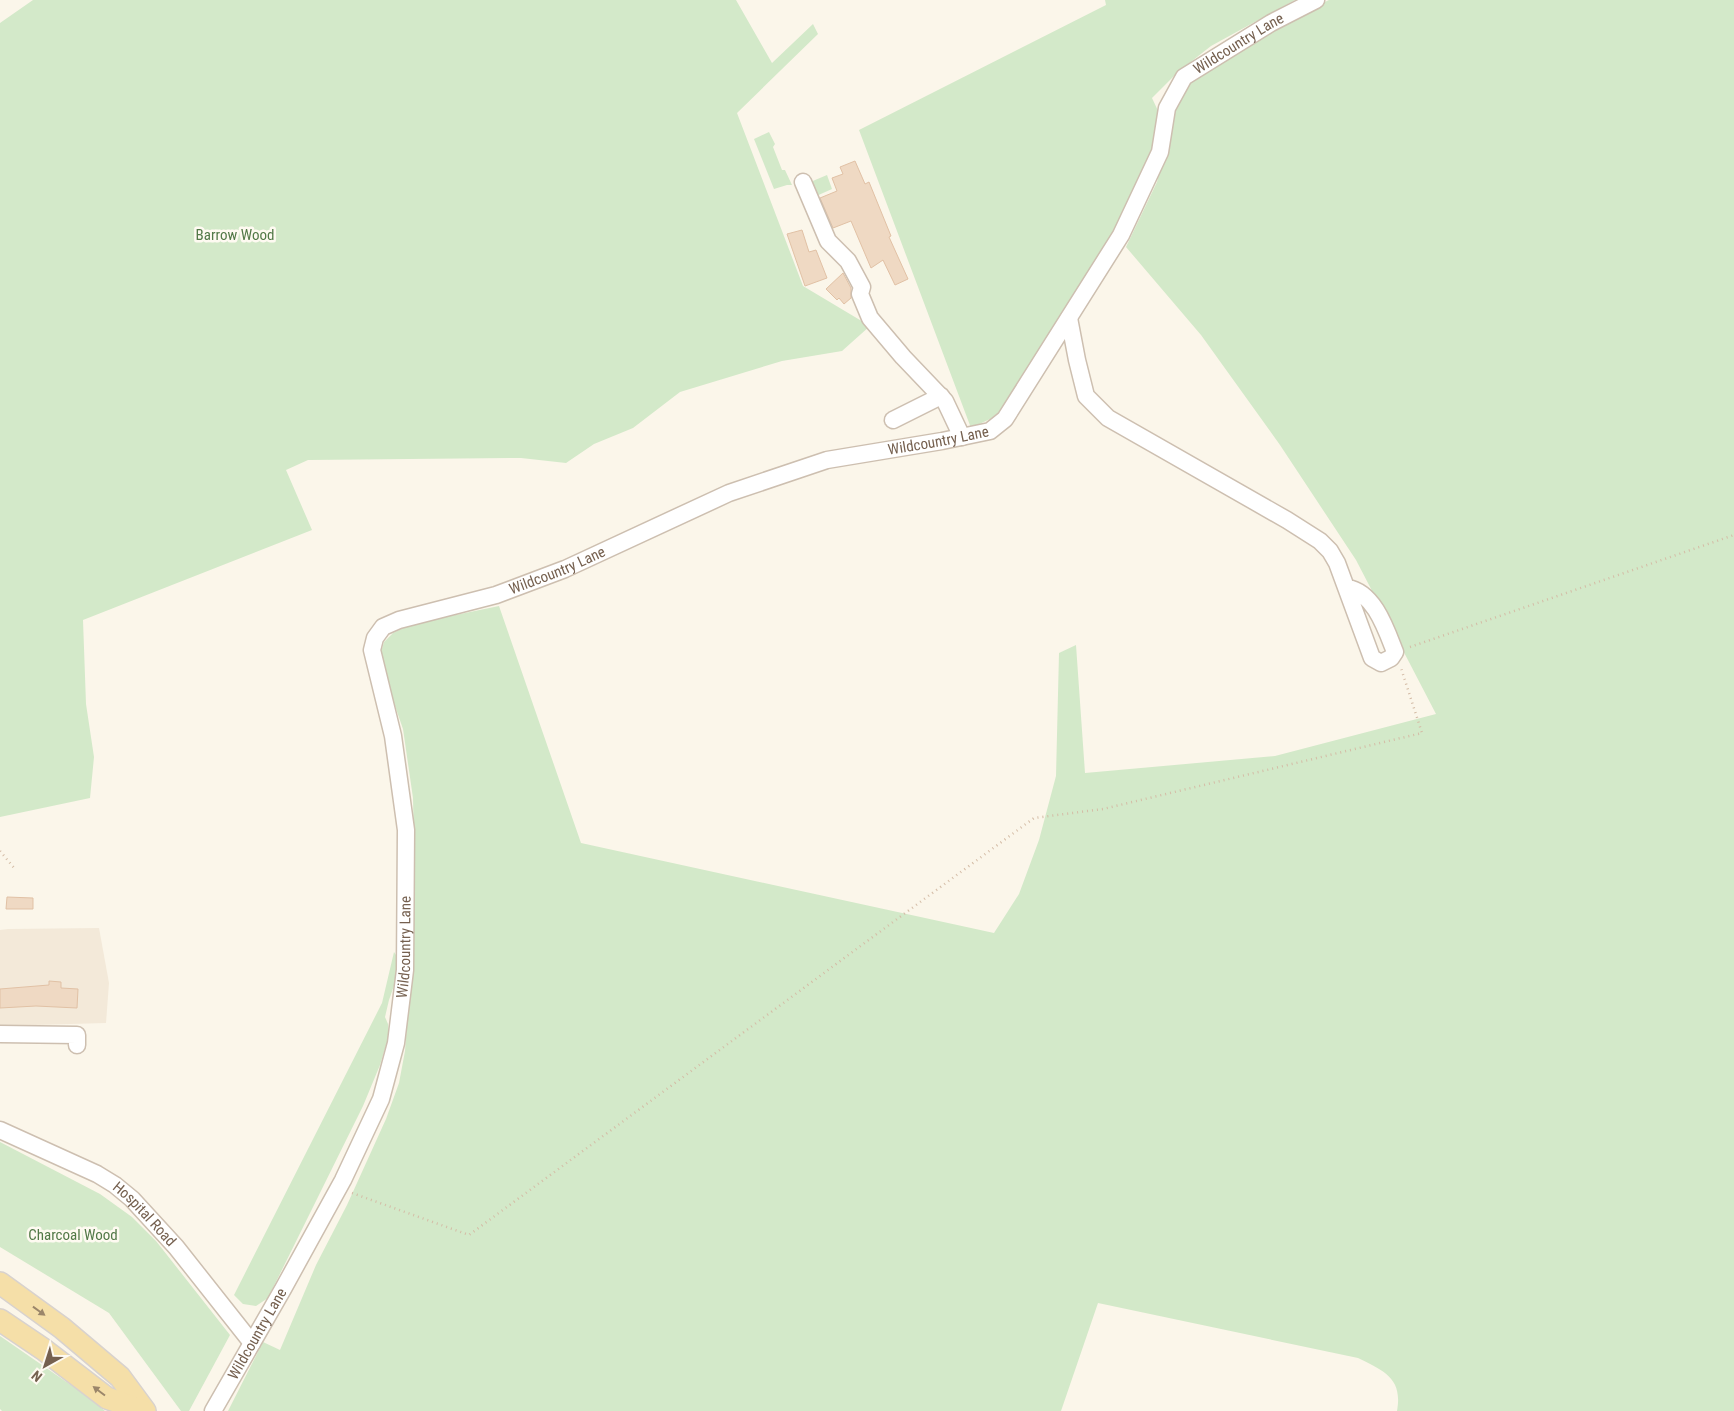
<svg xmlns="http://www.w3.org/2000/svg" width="1734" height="1411" viewBox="0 0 1734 1411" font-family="'Roboto Condensed',sans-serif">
<rect width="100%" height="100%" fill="#fbf6ea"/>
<polygon fill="#f3e9d9" points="99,928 109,983 106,1023 0,1026 0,930 8,929"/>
<g fill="#d3e9c9">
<polygon points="33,0 736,0 772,63 813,24 818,34 737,113 803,286 870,326 842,351 782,361 680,392 633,428 594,444 566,463 521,458 308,460 286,470 312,530 83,620 86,704 94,757 90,798 0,817 0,23"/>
<polygon points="1105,0 1295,0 1211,46 1178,72 1152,98 1160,115 1153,150 1120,222 999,412 990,419 971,428 859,130 1106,5"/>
<path d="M1329,0H1734V1411H1397C1403,1378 1384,1371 1358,1358L1098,1303L1061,1411H228L263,1342L280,1350L316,1265L347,1205L386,1119L399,1083L405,1051L408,1010L414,847L413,798L403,729L385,677L381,652L384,642L393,633L412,624L499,606L581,843L994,933L1019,894L1039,840L1056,776L1059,653L1076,645L1085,773L1275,756L1436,714L1356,560L1280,445L1201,335L1126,247L1157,182L1174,110L1187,86L1198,75L1274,26Z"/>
<polygon points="769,132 775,144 773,147 782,170 785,170 792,185 787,185 774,189 754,139"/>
<polygon points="827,175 832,189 814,197 808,183"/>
<polygon points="394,952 398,958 396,980 389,1000 385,1017 388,1024 389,1035 380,1065 363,1106 268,1298 256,1306 243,1304 234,1295 382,1003"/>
<polygon points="0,1142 100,1194 132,1217 156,1241 230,1335 189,1411 181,1411 109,1313 0,1247"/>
<polygon points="0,1336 81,1392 105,1411 2,1411 0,1409"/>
</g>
<g fill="#efd9c3" stroke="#e1c1a5">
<polygon points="855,161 865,184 869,182 891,236 889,237 908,279 895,285 883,260 871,268 851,221 833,228 820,198 837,191 832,178 843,174 840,167"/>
<polygon points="802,230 809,252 816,250 827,278 805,286 787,234"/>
<polygon points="843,273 851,288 851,298 844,304 839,298 837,300 826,289"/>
<polygon points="7,897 33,898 33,909 6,909"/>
<polygon points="49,981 61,982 61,988 78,989 77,1008 36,1006 0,1008 0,989 49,985"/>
</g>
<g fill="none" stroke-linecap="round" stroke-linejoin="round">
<g stroke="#cdbfb0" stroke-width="19">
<g id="minor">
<polyline points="803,182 828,241 848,261 862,287 860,294 870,318 903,357 945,401 962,437"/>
<path d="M1069,318L1077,360L1086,396L1108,418L1287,520L1320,541L1330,551L1337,563L1372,658L1381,663L1391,658L1395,652C1386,629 1374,592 1347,588"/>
<polyline points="893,420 941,396"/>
<polyline points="0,1034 77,1035 77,1045"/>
<path id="s1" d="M0,1130L97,1174L115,1185L132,1199L176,1247L252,1343"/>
<path id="s2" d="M213,1411L283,1289L343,1180L381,1099L396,1043L405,970L406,830L393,736L372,650L375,638L383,627L399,620L496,595L565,569L729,493L827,460L942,441L990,431L1005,419L1121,235L1160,152L1167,108L1184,77L1271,23L1316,0"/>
</g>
</g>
<g stroke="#d8d2ce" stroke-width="24">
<g id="major">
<polyline points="0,1283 62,1328 120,1377 145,1411"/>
<polyline points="0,1320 43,1349 107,1398 143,1411"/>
</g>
</g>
<g stroke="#d4bca6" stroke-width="2.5" stroke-dasharray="1 4" stroke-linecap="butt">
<polyline points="1410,647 1734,535"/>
<polyline points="0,851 15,869"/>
<polyline points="352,1193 469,1235 1034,818 1103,809 1422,733 1401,668"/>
</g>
<use href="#minor" stroke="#fff" stroke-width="16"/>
<use href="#major" stroke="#f5dfa8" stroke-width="21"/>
</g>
<defs><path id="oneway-solid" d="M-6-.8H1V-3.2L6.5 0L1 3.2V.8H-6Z" transform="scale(1.25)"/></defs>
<g fill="#9b866a">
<use href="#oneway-solid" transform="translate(39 1311) rotate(36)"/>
<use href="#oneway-solid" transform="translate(99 1391) rotate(-143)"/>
</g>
<g text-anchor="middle" stroke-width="5" stroke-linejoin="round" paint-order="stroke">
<g font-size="15" fill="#75604f" stroke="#fefaf1">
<text dy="5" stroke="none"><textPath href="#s2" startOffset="1949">Wildcountry Lane</textPath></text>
<text dy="5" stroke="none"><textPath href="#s2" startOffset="1424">Wildcountry Lane</textPath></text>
<text dy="5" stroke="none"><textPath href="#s2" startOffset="1019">Wildcountry Lane</textPath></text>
<text dy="5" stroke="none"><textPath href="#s2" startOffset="509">Wildcountry Lane</textPath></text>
<text dy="5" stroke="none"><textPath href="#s1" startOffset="169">Hospital Road</textPath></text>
<text dy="5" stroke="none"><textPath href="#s2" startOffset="89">Wildcountry Lane</textPath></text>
</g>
<g font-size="15" fill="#527947" stroke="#fefaf1">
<text x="235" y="240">Barrow Wood</text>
<text x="73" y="1240">Charcoal Wood</text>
</g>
</g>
<g transform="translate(45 1366) rotate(219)" stroke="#fefaf1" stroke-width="4" paint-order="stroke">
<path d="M0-4L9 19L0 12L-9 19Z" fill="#75604f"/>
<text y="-8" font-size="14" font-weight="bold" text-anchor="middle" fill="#75604f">N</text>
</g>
</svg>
